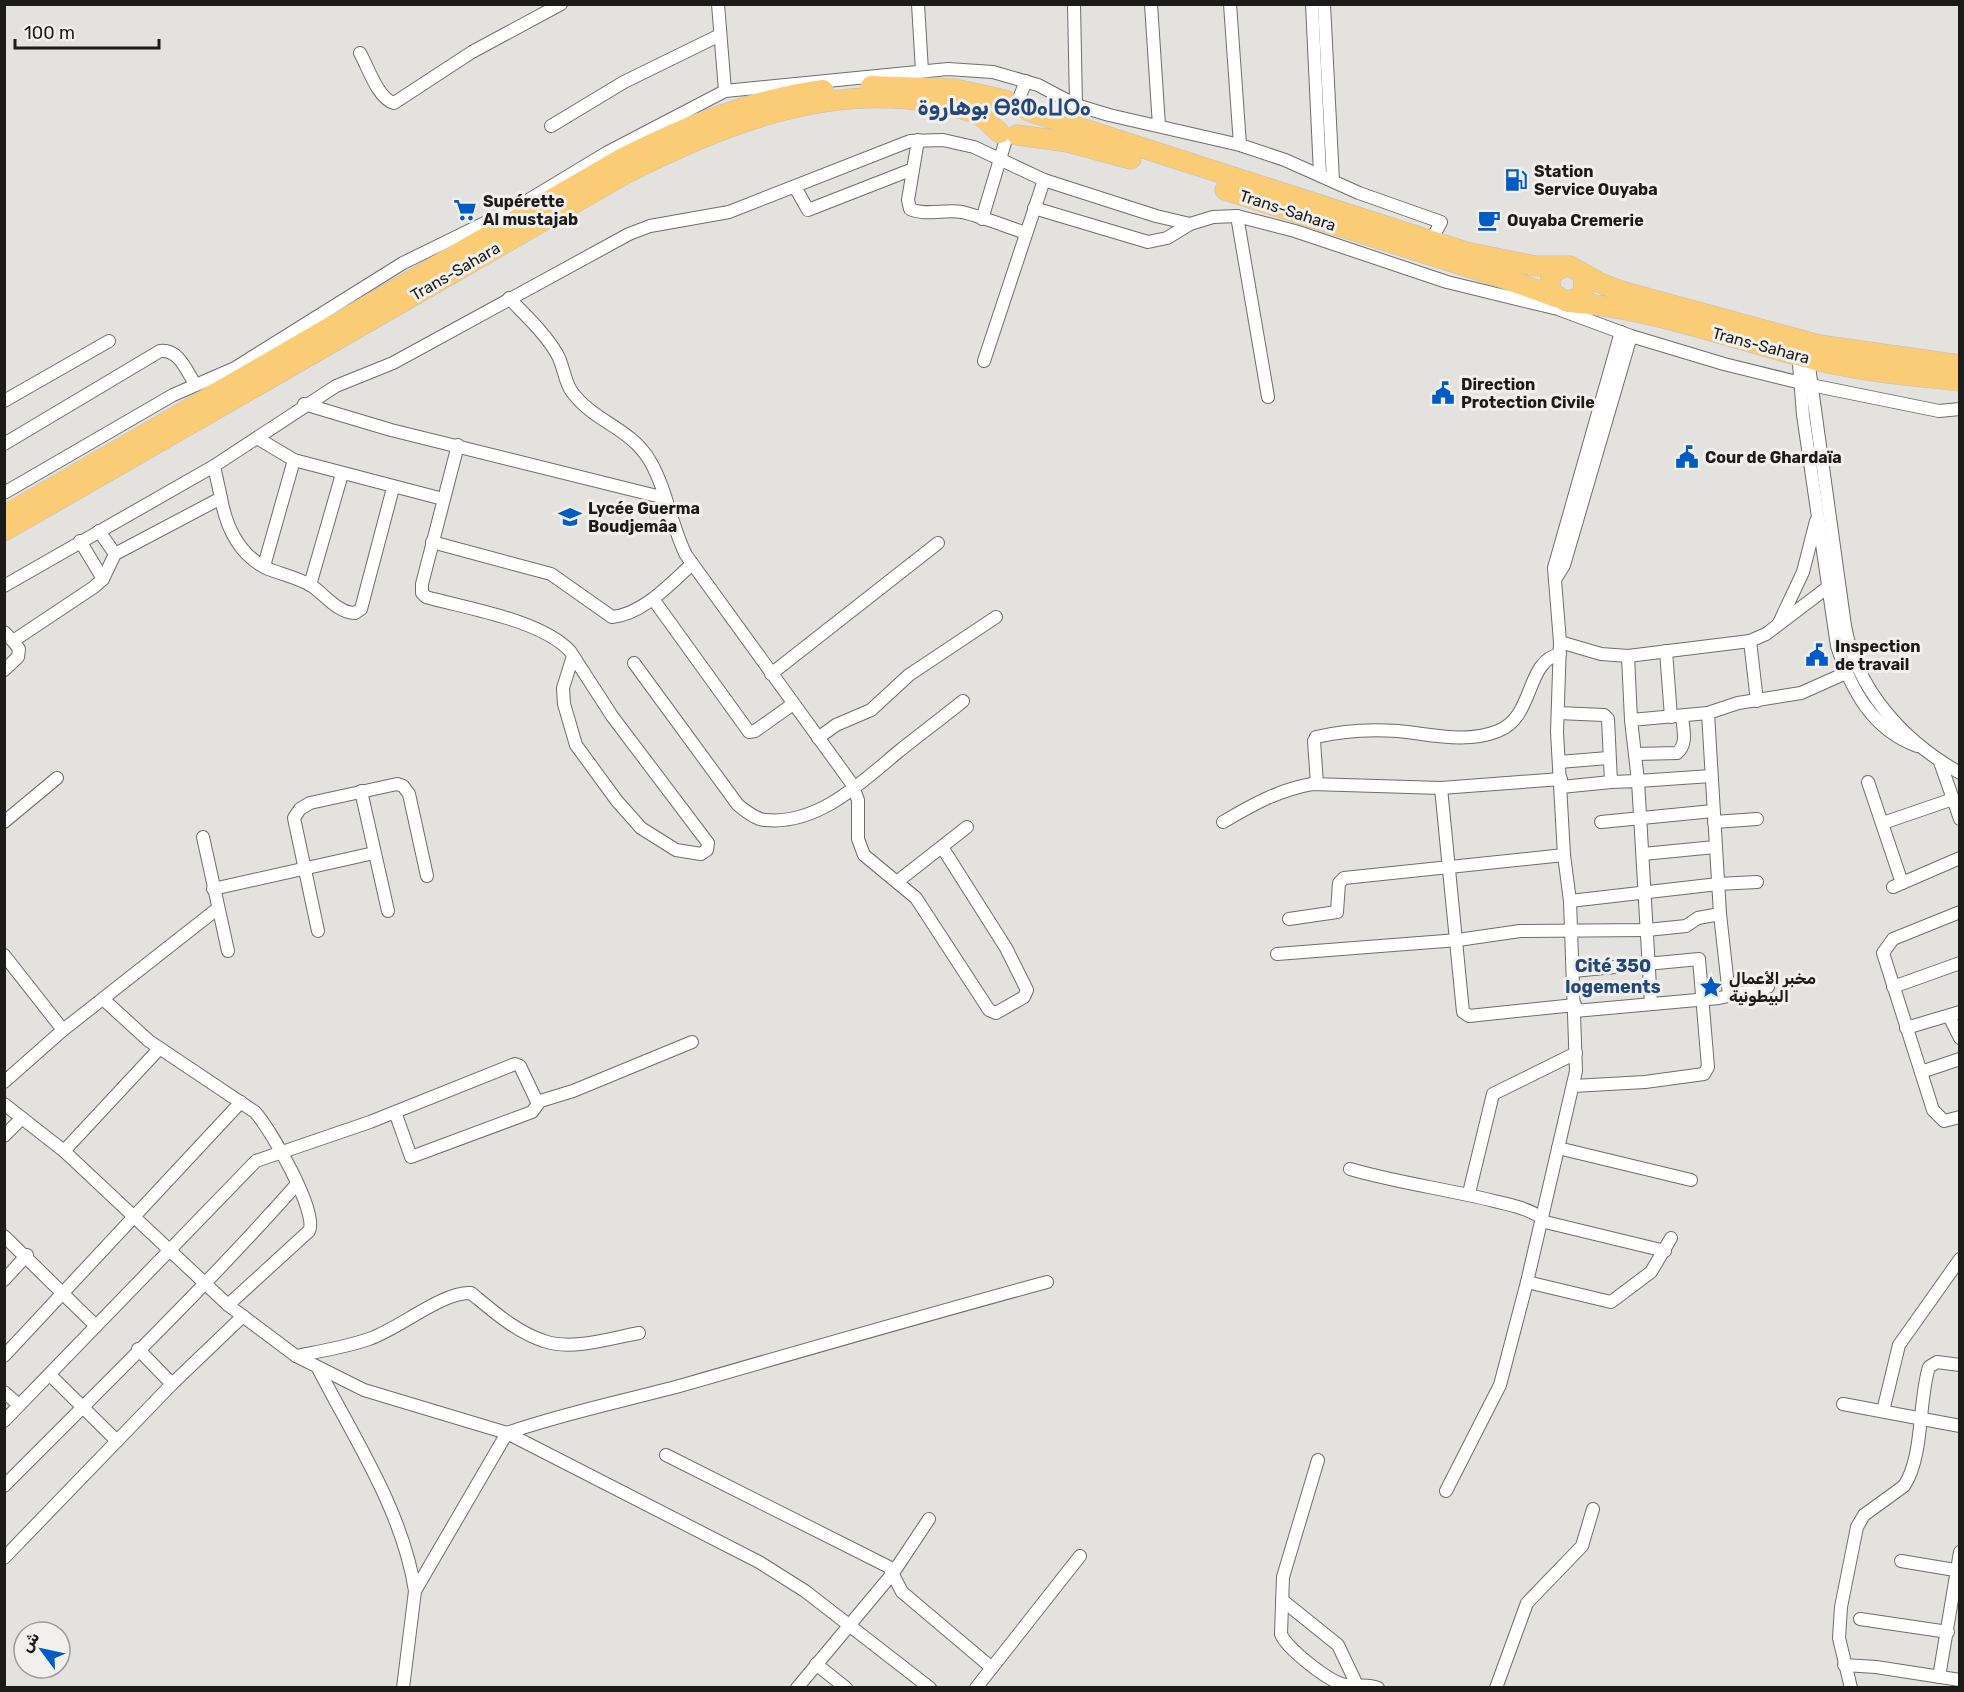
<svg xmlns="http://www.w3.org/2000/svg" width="1964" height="1692" viewBox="0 0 1964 1692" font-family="Rubik,Cairo,'Noto Sans Tifinagh',sans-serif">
<rect width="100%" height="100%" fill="#e4e2df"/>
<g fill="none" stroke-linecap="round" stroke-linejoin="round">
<g stroke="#6f6d6a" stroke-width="14">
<g id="minor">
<polyline points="718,4 725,91 948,69 993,72 1038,85 1076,105 1109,115 1240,145 1285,160 1359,193 1441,222 1431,241"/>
<polyline points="918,4 922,71"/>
<polyline points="1074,4 1076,105"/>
<polyline points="1151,4 1159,126"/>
<polyline points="1230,4 1240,145"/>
<polyline points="1312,4 1320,174"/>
<polyline points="1324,4 1333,181"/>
<path d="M360,53C368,67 378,99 394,103L472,52L561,4"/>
<polyline points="1018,101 1026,81"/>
<polyline points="551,126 624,82 720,35"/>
<path d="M918,140L908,200L910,209C925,216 945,209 962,212C983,217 1005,226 1026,233"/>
<polyline points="795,187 808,210 913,169"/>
<polyline points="1034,208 1148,242 1167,238 1190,224"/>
<polyline points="1237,216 1268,397"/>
<polyline points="982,219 1007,136"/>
<path d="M509,298C526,316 545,333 557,354C564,366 564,381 572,392C594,422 631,428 650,461C667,490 671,525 686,555L852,784L858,800V839L864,855L916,898L989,1010L996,1013L1024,997L1027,990L1006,948L942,847"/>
<path d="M1798,351L1803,415L1837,646C1851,690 1872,729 1917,746"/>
<path d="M1807,352L1845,626C1857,690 1903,741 1960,773"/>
<polyline points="984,361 1044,180"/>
<polyline points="4,401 109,341"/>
<polyline points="304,404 391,430 665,498"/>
<polyline points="257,438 294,460 443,499"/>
<path d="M4,444L160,351C179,349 186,370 195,384"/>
<path d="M458,445L422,584V593L426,597C469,609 541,620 570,651L612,716L708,843L707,850L701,854L676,850L641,828L617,801L576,745L564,704L563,688L573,656"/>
<polyline points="4,493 173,395 235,368 403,263 517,207 608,152 725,91"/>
<path d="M221,498C226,526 237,552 264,567C279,574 297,577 312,586C325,595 338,613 355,613L361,609L393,488"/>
<polyline points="99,531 115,554"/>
<polyline points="80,541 103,579"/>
<path d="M432,542L551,574L612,617C643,614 670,584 692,564"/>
<polyline points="264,566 294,460"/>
<polyline points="1556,578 1564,565 1631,336"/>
<polyline points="310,585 342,474"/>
<polyline points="4,586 214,466"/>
<polyline points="653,599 749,732 755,731 793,704"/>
<polyline points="1779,623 1803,572 1816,521"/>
<polyline points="4,632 13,641 94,587 103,579 115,554 221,498 214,466 336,386 393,363 629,234 650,226 729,212 910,141 943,140 974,147 1044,180 1156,216 1190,224 1213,217 1237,216 1295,231 1447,282 1558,309 1631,336 1724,364 1801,383 1939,411 1960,409"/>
<polyline points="1750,641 1757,701"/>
<polyline points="1560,642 1601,654 1628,656 1750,641 1766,634 1832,584"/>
<polyline points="1666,651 1671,717"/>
<polyline points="1628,656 1631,720 1638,781 1711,776"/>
<path d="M634,663L738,805C746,811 756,820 766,820C818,825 862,782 898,752C919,735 942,718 963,701"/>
<polyline points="4,670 18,657 19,649 13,641"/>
<polyline points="771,674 938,543"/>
<polyline points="1558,713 1604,715 1608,719 1611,782 1638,781 1651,1004"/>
<polyline points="1631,720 1708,713"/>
<polyline points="818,738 836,725 871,710 909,675 996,617"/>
<path d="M1636,754L1677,753C1688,744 1683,729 1682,716"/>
<polyline points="1559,762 1608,758"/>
<polyline points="1940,762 1960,819"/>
<polyline points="1868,782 1902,883"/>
<path d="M1317,784L1314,741L1316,737C1341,731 1372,729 1398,731C1430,734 1466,744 1498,731C1535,717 1525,661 1560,654"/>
<polyline points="1561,787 1611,782"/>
<polyline points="1441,788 1463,1012 1469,1016 1575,1005"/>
<polyline points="361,791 388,911"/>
<polyline points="4,822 57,778"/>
<path d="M1223,822C1252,805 1278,790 1312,784L1441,788L1561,779"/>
<polyline points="1601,822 1713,811"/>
<polyline points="1714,822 1757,819"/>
<polyline points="1883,823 1953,799"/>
<polyline points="203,837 228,951"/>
<polyline points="1643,854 1715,847"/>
<polyline points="898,881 967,827"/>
<polyline points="1893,887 1960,858"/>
<polyline points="213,889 374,853"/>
<polyline points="1570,901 1718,884 1757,882"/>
<polyline points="1960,912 1893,939 1883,953 1933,1110 1944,1121 1960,1117"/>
<polyline points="1289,919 1337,912 1339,883 1344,878 1564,855"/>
<polyline points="318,931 294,818 300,809 310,803 397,784 403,786 409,794 427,876"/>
<polyline points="1277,954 1458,940 1520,931 1647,930 1686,926 1698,918 1720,914"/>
<polyline points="4,955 63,1030"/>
<polyline points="1573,971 1699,959 1708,1067 1704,1074 1645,1082 1573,1086"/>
<polyline points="1893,987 1960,963"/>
<polyline points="1729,995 1720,914 1708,713 1738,703 1801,693 1846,673"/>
<path d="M103,999L149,1041L255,1112C270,1128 319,1213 309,1231L228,1305"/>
<polyline points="1575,1011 1719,998 1768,987"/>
<polyline points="1949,1016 1960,1038"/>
<polyline points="1906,1028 1960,1012"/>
<polyline points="1921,1072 1960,1059"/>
<polyline points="4,1082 63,1030 217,909"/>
<polyline points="537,1102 573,1091 692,1042"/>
<polyline points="4,1104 64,1151 228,1305 296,1356 364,1390 507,1433 759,1562 805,1591 930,1688"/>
<polyline points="4,1136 22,1118"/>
<polyline points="1558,1148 1691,1180"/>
<polyline points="64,1151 159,1049"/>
<path d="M1350,1169C1398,1183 1447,1189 1494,1201C1511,1205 1527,1208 1542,1218"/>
<polyline points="1469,1193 1493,1094 1576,1053"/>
<polyline points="1541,1221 1665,1251"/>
<polyline points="4,1236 96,1326"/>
<polyline points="4,1280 27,1255"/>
<polyline points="1527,1282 1611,1302 1651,1272 1671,1238"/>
<polyline points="138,1349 172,1384"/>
<polyline points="4,1356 241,1102"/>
<path d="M296,1356C321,1351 346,1347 369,1339C399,1329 443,1291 471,1293C493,1311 516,1332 544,1341C572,1351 611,1338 639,1333"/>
<path d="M319,1370C355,1440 403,1512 415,1591"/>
<polyline points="50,1375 117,1441"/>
<polyline points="4,1392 19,1405"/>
<polyline points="1843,1404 1960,1426"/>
<polyline points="1883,1411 1899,1345 1960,1259"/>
<polyline points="4,1421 256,1161 370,1122 515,1064 520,1066 538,1104 532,1112 411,1157 395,1112"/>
<polyline points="666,1455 889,1567 902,1592 992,1668"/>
<path d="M1318,1460L1283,1577L1281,1634C1286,1648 1330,1683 1346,1685C1357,1687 1366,1683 1378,1688"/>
<path d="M4,1486C103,1386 204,1289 297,1184"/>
<polyline points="1446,1491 1500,1385 1527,1282 1576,1071 1570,901 1564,855 1557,732 1560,642 1554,568 1621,332"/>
<polyline points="4,1558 172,1384 243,1316"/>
<polyline points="1901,1561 1955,1570"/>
<polyline points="1282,1600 1338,1645 1357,1685"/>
<polyline points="1860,1619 1948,1632"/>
<polyline points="816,1664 846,1688"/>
<polyline points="1844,1665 1876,1667 1960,1680"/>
<polyline points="1939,1677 1960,1552"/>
<path d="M403,1688L415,1591L507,1433C564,1413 624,1401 683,1385C804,1350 925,1315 1047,1282"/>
<polyline points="797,1688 893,1573 929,1519"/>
<polyline points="976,1688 1080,1556"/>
<polyline points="1496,1688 1527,1603 1582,1546 1593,1509"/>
<path d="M1851,1688L1839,1638L1841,1607L1857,1527L1864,1515L1904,1486C1924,1456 1918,1402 1929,1367L1937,1362L1960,1365"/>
</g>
</g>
<g stroke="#bfbfbf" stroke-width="21">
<g id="trunk">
<polyline points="871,86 955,89 1005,100"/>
<path d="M1028,111L1466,252L1535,266H1570L1583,274L1584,290L1578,299L1565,301L1552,293C1547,281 1552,270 1565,267"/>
<polyline points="1017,135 1068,142 1131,159"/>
<polyline points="1225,190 1506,279 1556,297"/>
<polyline points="1581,272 1600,283 1624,292 1819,345 1960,365"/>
<path d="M1568,302C1654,308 1736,341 1820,361C1866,372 1913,376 1960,381"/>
<path d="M12,511L623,158C688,125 751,100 823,90"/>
<path d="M4,531L625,174C719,126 823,84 930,102C945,105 965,108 979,115C986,119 993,127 1000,133"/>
</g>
</g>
<use href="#minor" stroke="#fff" stroke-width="12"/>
<use href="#trunk" stroke="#fbcc76" stroke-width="20"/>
</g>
<defs>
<g id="fuel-bare" transform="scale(1.8)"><path d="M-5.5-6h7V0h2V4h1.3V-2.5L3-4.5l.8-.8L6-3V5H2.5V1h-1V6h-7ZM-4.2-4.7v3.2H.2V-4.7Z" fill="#005bc4" stroke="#f2f0ec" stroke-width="2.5" paint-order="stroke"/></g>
<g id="supermarket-bare" transform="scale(1.8)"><path d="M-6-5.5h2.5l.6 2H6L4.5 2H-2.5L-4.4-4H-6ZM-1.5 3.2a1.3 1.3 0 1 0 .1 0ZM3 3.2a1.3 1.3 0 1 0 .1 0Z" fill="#005bc4" stroke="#f2f0ec" stroke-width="2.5" paint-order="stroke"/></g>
<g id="cafe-bare" transform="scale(1.8)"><path d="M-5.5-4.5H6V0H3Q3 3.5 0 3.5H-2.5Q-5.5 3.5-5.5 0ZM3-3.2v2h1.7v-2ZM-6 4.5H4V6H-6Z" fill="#005bc4" stroke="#f2f0ec" stroke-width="2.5" paint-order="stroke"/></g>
<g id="civic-bare" transform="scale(1.8)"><path d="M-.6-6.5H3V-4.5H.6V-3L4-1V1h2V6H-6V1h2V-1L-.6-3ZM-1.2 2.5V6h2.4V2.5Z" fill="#005bc4" stroke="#f2f0ec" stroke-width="2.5" paint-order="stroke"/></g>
<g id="school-bare" transform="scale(1.8)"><path d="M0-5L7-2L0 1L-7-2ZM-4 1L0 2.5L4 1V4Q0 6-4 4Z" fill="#005bc4" stroke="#f2f0ec" stroke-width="2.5" paint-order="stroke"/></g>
<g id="sight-bare" transform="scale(1.8)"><path d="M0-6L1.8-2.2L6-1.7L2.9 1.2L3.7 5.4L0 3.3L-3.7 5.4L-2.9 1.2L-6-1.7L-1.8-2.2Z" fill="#005bc4" stroke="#f2f0ec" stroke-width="2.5" paint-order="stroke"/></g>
</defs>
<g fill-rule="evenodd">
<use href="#fuel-bare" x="1516" y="180"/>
<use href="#supermarket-bare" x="465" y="210"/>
<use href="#cafe-bare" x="1489" y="220"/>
<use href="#civic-bare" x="1443" y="393"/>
<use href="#civic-bare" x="1687" y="457"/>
<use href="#school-bare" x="570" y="517"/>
<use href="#civic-bare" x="1817" y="655"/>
<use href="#sight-bare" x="1711" y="987"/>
</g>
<g text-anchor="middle" stroke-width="6" stroke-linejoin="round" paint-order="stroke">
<g font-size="16" font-weight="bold" fill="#1b1b19" stroke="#f2f0ec" text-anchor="start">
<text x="1534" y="177">Station<tspan x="1534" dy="18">Service Ouyaba</tspan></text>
<text x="483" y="207">Supérette<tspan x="483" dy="18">Al mustajab</tspan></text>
<text x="1507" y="226">Ouyaba Cremerie</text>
<text x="1461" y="390">Direction<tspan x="1461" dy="18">Protection Civile</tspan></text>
<text x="1705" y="463">Cour de Ghardaïa</text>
<text x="588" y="514">Lycée Guerma<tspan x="588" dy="18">Boudjemâa</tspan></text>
<text x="1835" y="652">Inspection<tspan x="1835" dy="18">de travail</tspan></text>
<text x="1729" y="984">مخبر الأعمال<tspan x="1729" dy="18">البيطونية</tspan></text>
</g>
<g font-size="16" fill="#1b1b19" stroke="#f2f0ec">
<text transform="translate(1288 210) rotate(18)" y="6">Trans-Sahara</text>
<text transform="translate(455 271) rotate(-30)" y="6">Trans-Sahara</text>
<text transform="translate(1761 345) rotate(15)" y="6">Trans-Sahara</text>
</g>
<g font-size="18" font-weight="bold" fill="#22477c" stroke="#f2f0ec">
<text x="1613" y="972">Cité 350<tspan x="1613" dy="21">logements</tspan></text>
</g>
<g font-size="22" font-weight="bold" fill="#22477c" stroke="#f2f0ec">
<text x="1004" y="115">بوهاروة ⴱⵓⵀⴰⵡⵔⴰ</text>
</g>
</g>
<rect width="1964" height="1692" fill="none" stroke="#1b1b19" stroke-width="12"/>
<g transform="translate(42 1650) rotate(303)"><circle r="28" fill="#f2f0ec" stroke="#9c9b98" stroke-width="1.5"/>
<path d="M0-4.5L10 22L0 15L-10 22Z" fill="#005bc4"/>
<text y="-9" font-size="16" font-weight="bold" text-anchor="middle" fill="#1b1b19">ش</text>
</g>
<path d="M15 39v9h144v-9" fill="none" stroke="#1b1b19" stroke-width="3"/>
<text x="24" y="39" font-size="18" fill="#1b1b19" stroke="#f2f0ec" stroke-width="4.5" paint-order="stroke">100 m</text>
</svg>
